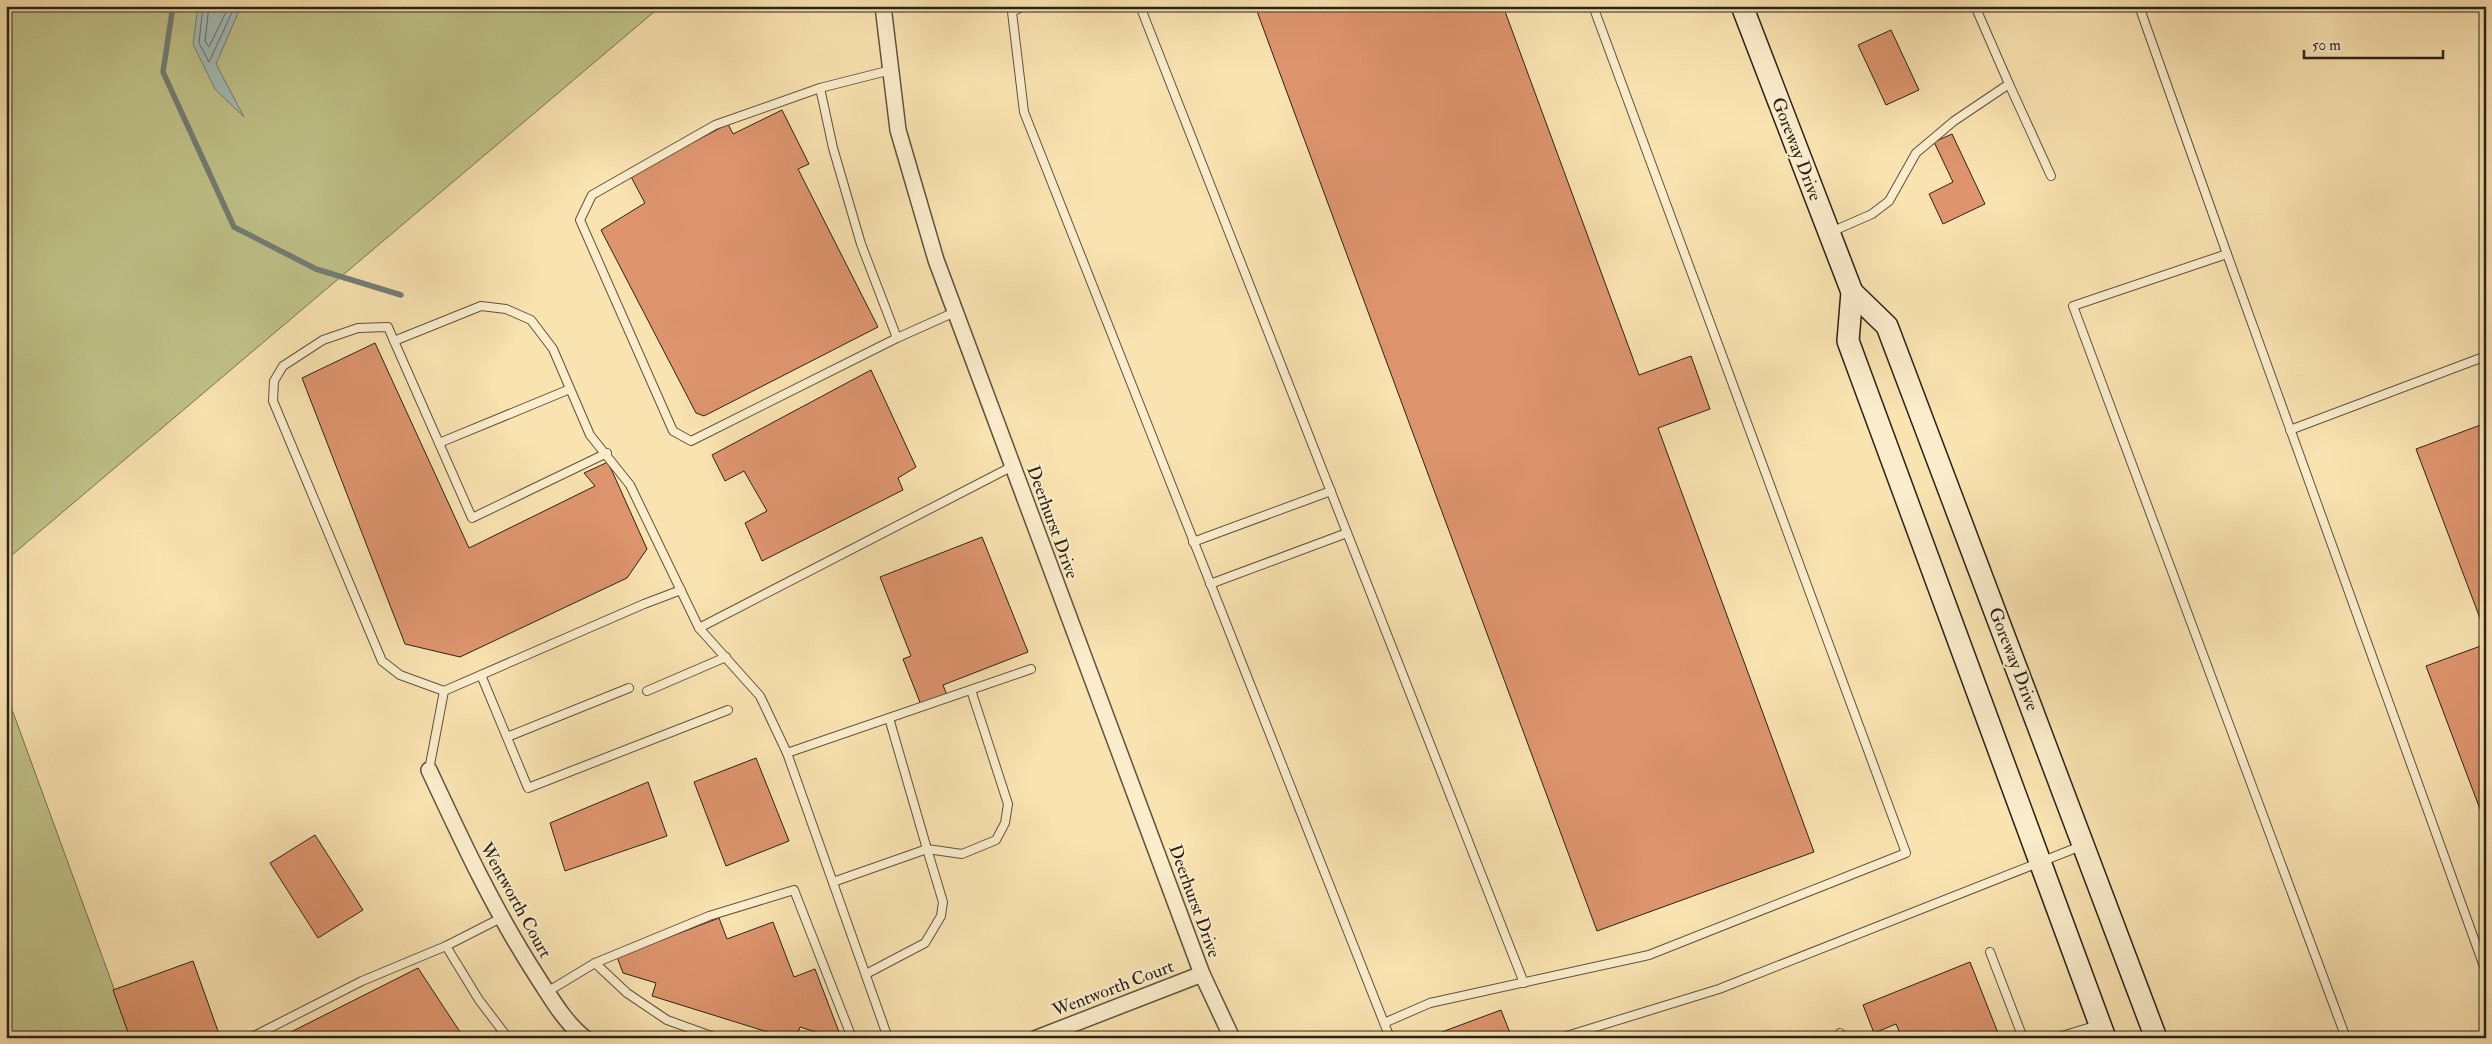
<svg xmlns="http://www.w3.org/2000/svg" width="2492" height="1044" viewBox="0 0 2492 1044" font-family="'IM FELL Double Pica',serif">
<rect width="100%" height="100%" fill="#f9e3b1"/>
<filter id="stains"><feTurbulence type="fractalNoise" baseFrequency=".004" numOctaves="4"/><feColorMatrix values="0 0 0 0 .2 0 0 0 0 .09 0 0 0 0 .02 0 0 0 .5 -.17"/></filter>
<radialGradient id="worn" r=".72"><stop offset=".6" stop-color="#630" stop-opacity="0"/><stop offset="1" stop-color="#630" stop-opacity=".3"/></radialGradient>
<g fill="#c0c38a" stroke="#757351">
<polygon points="6,6 661,6 6,560"/>
<polygon points="6,693 132,1038 6,1038"/>
</g>
<polygon fill="#a3bbb7" stroke="#737e77" points="198,6 241,6 216,64 244,117 215,89 193,44"/>
<g fill="none" stroke-linecap="round" stroke-linejoin="round">
<g stroke="#666f68" stroke-width="1">
<polyline points="203,6 199,43 209,62 235,6"/>
<polyline points="209,6 205,41 209,47 229,6"/>
</g>
<polyline stroke="#737e77" stroke-width="5.5" points="173,6 163,72 234,227 316,269 401,295"/>
</g>
<g fill="#de956e" stroke="#2a2318">
<polygon points="1255,6 1503,6 1639,375 1691,356 1710,409 1658,428 1814,852 1597,931"/>
<polygon points="1891,30 1919,90 1886,105 1858,45"/>
<polygon points="782,110 809,164 798,169 878,327 704,416 696,413 601,230 645,203 630,175 728,124 733,134"/>
<polygon points="1952,134 1985,204 1943,224 1929,194 1953,182 1934,142"/>
<polygon points="375,343 469,548 595,486 584,473 608,462 647,549 627,578 460,657 405,644 302,378"/>
<polygon points="871,370 916,467 898,478 903,490 762,561 745,523 767,511 744,471 725,481 712,455"/>
<polygon points="2486,423 2486,634 2416,449"/>
<polygon points="982,537 1028,652 943,685 947,695 921,705 903,659 911,656 880,577"/>
<polygon points="2486,644 2486,825 2426,666"/>
<polygon points="756,758 789,841 726,866 694,782"/>
<polygon points="648,782 667,836 565,871 550,823"/>
<polygon points="315,835 363,910 318,938 270,863"/>
<polygon points="719,918 727,939 773,922 794,977 815,969 839,1032 829,1036 800,1027 796,1038 787,1038 652,996 656,983 623,973 617,957"/>
<polygon points="193,961 219,1034 210,1038 130,1038 113,990"/>
<polygon points="1970,962 2000,1038 1902,1038 1896,1024 1874,1033 1863,1005"/>
<polygon points="418,968 464,1038 279,1038"/>
<polygon points="1501,1010 1512,1038 1431,1038 1431,1036"/>
</g>
<g fill="none" stroke-linecap="round" stroke-linejoin="round">
<g stroke="#5e533e" stroke-width="10">
<g id="service">
<polyline points="1024,6 1012,12 1024,112 1390,1038"/>
<polyline points="1140,6 1524,983"/>
<polyline points="1975,6 2009,84"/>
<polyline points="2139,6 2227,254"/>
<polyline points="820,88 891,70"/>
<polyline points="1831,232 1872,214 1889,201 1916,153 1954,121 2009,84 2051,176"/>
<polyline points="897,338 691,441 673,431 580,220 592,195 715,125 820,88 833,148 861,244 897,338 955,312"/>
<polyline points="394,341 472,518 607,453"/>
<polyline points="2290,430 2486,356"/>
<polyline points="439,443 570,389"/>
<polyline points="1193,542 1331,491"/>
<polyline points="1210,584 1347,533"/>
<polyline points="699,628 1013,466"/>
<polyline points="481,675 528,788 728,710"/>
<polyline points="444,691 644,604 681,590"/>
<polyline points="647,691 726,657"/>
<polyline points="889,718 927,849 962,854 996,840 1005,823 1008,804 971,690"/>
<polyline points="507,737 629,688"/>
<polyline points="787,753 888,1038"/>
<polyline points="429,770 444,691 400,675 382,661 273,401 274,381 283,366 323,340 358,328 388,327 394,341 481,306 506,309 531,320 553,349 590,435 630,485 699,628 760,696 787,753 1031,669"/>
<polyline points="833,882 927,849 943,902 941,916 925,943 866,974"/>
<polyline points="501,918 446,946 479,1000 508,1038"/>
<polyline points="1990,952 2023,1038"/>
<polyline points="595,963 709,916 794,890 852,1038"/>
<polyline points="547,992 595,963 627,993 667,1020 717,1038"/>
<polyline points="1384,1023 1430,1003 1649,955 1906,853 1593,6"/>
<polyline points="1840,1033 1842,1038"/>
<polyline points="250,1038 362,981 446,946"/>
<polyline points="1560,1038 1719,989 2081,846"/>
<polyline points="2055,1038 2098,1025"/>
<polyline points="2346,1038 2073,306 2227,254 2486,972"/>
</g>
</g>
<g stroke="#5e533e" stroke-width="18">
<g id="minor">
<polyline points="883,6 898,130 936,260 1202,974 1232,1038"/>
<path d="M429,770C462,841 495,912 538,978C551,998 566,1024 585,1038"/>
<polyline points="1037,1038 1202,974"/>
</g>
</g>
<g stroke="#2a2318" stroke-width="24">
<g id="secondary">
<polyline points="1742,6 1852,292 1887,326 2156,1038"/>
<polyline points="1852,292 1848,341 2105,1038"/>
</g>
</g>
<use href="#service" stroke="#fbedcc" stroke-width="8"/>
<use href="#minor" stroke="#fbedcc" stroke-width="15"/>
<use href="#secondary" stroke="#fbedcc" stroke-width="21"/>
</g>
<g text-anchor="middle" stroke-width="4" stroke-linejoin="round" paint-order="stroke">
<g font-size="18" fill="#2a2318" stroke="#fbedcc">
<text transform="translate(1797 149) rotate(69)" y="6">Goreway Drive</text>
<text transform="translate(1053 522) rotate(70)" y="6">Deerhurst Drive</text>
<text transform="translate(2014 659) rotate(69)" y="6">Goreway Drive</text>
<text transform="translate(516 900) rotate(61)" y="6">Wentworth Court</text>
<text transform="translate(1195 901) rotate(70)" y="6">Deerhurst Drive</text>
<text transform="translate(1113 988) rotate(-21)" y="6">Wentworth Court</text>
</g>
</g>
<rect width="2492" height="1044" fill="none" stroke="#f9e3b1" stroke-width="25"/>
<rect x="8" y="8" width="2477" height="1029" fill="none" stroke="#2a2318" stroke-width="2.5"/>
<rect x="12" y="12" width="2467" height="1019" fill="none" stroke="#2a2318"/>
<path d="M2304 50v8h139v-8" fill="none" stroke="#2a2318" stroke-width="2.5"/>
<text x="2312" y="50" font-size="15" fill="#2a2318" stroke="#fbedcc" stroke-width="4" paint-order="stroke">50 m</text>
<rect width="100%" height="100%" filter="url(#stains)"/>
<rect width="100%" height="100%" fill="url(#worn)"/>
</svg>
